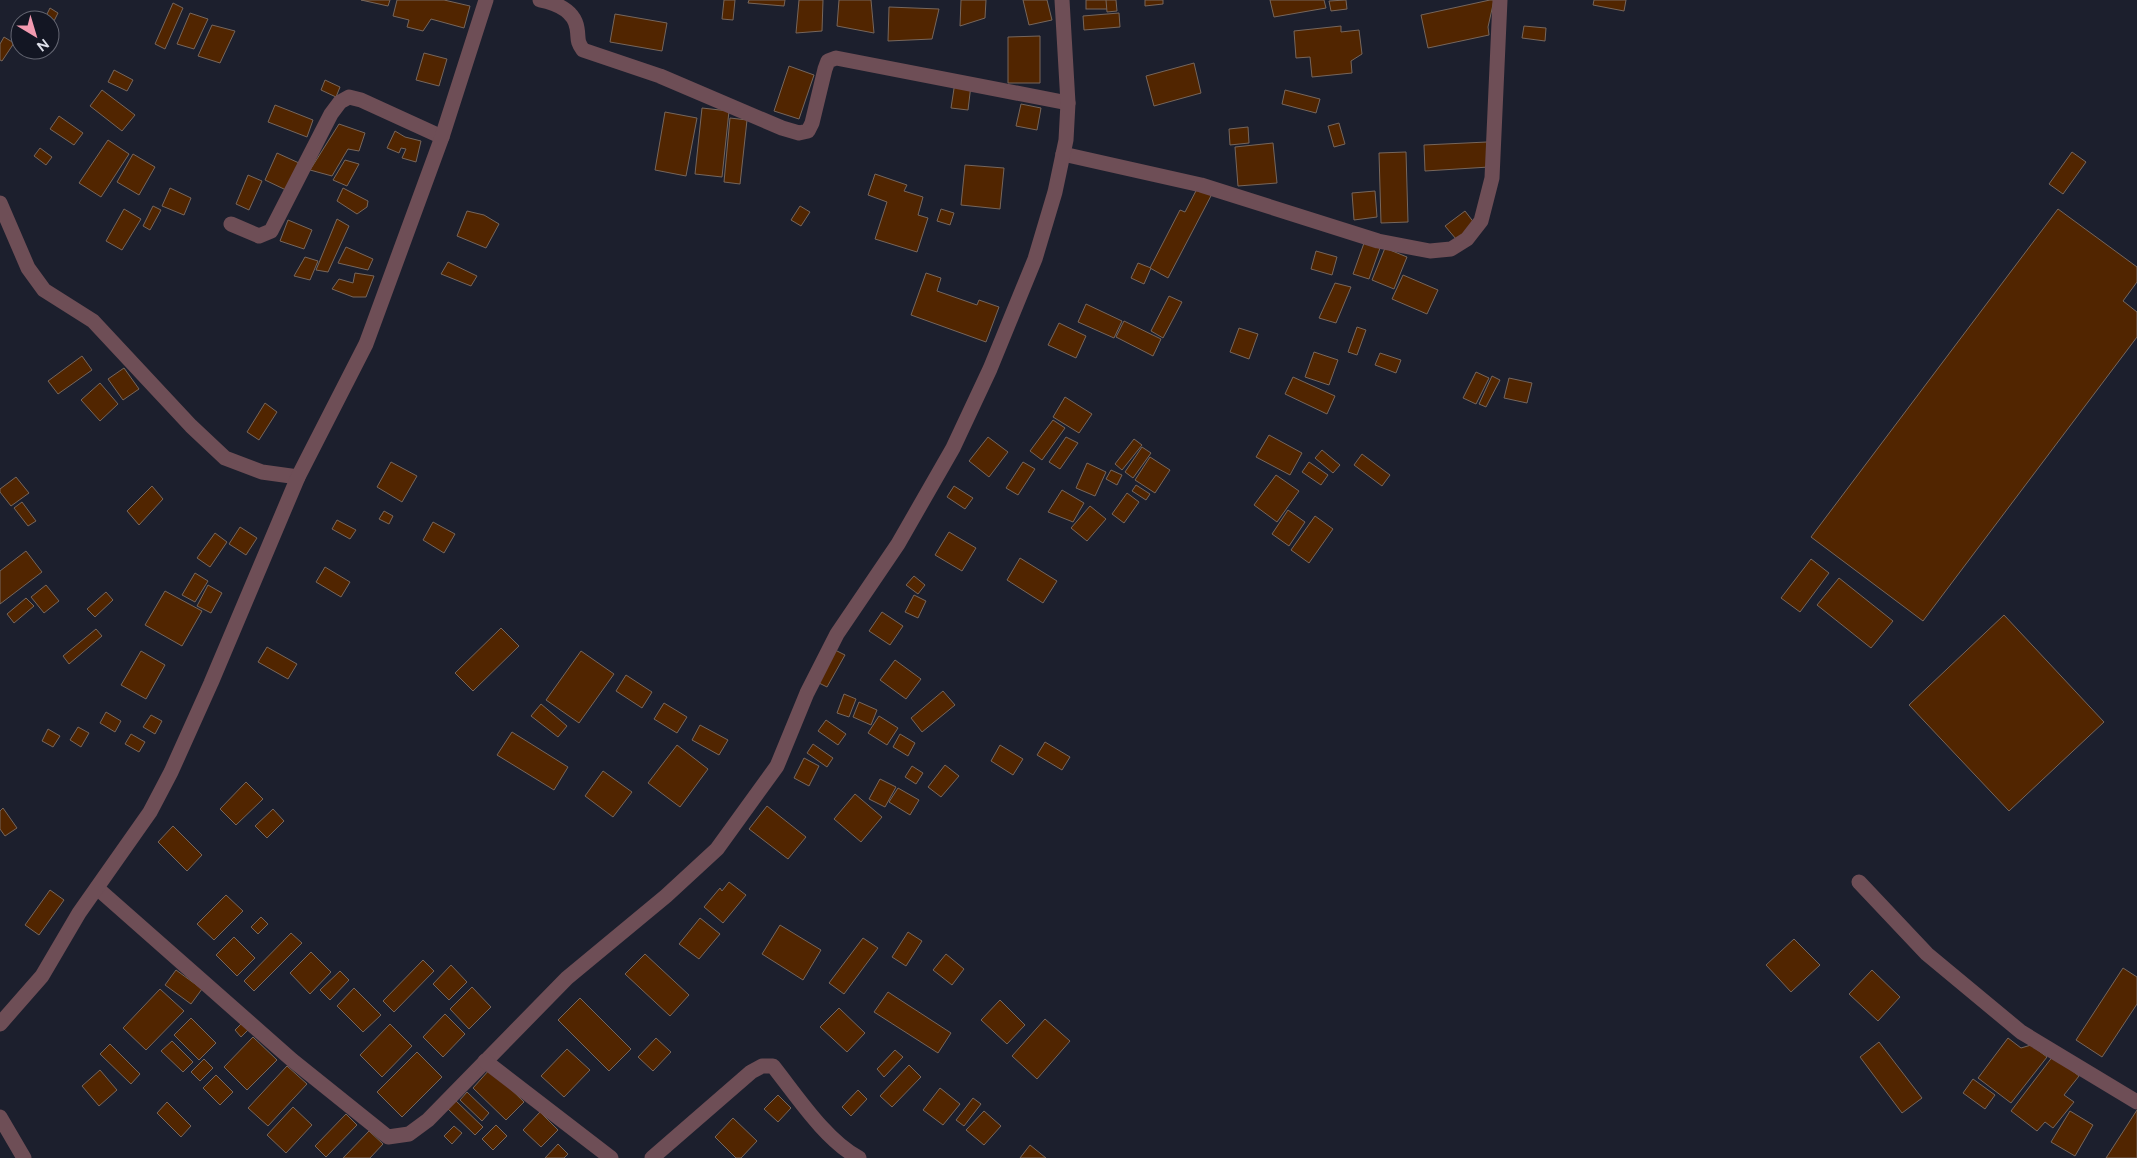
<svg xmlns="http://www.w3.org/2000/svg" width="2137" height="1158" viewBox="0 0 2137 1158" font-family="Figtree,sans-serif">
<rect width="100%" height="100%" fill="#1c1f2d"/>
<g fill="#512500" stroke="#76665c">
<polygon points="361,0 390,0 388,6"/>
<polygon points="397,0 444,0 470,6 464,28 431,19 423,31 407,27 409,20 393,16"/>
<polygon points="724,0 735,0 733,20 722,19"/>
<polygon points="749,0 785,0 784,6 748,3"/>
<polygon points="799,0 823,0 822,31 796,33"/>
<polygon points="839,0 871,0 874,33 837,26"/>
<polygon points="961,0 986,0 985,18 960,26"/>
<polygon points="1023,0 1047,0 1052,20 1029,25"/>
<rect x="1086" y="0" width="25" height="9"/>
<polygon points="1106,0 1116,0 1117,11 1107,12"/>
<polygon points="1145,0 1163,0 1163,4 1145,6"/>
<polygon points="1270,0 1324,0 1326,8 1274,17"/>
<polygon points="1346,0 1347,9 1331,11 1329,1"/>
<polygon points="1490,0 1494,0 1488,27 1489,35 1428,48 1421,15"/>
<polygon points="1594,0 1626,0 1624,11 1593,5"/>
<polygon points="173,3 183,8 165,49 155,44"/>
<polygon points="889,7 939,9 932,39 888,41"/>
<polygon points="50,8 58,13 50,29 50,20 44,20"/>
<polygon points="190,13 208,19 194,49 177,44"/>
<polygon points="1119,13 1120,27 1084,30 1083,16"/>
<polygon points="615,14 667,23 662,51 610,42"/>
<polygon points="212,25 235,31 220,63 198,56"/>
<polygon points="1341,26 1341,32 1359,30 1362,54 1351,61 1352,73 1312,77 1310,57 1296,58 1294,31"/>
<polygon points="1524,26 1546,28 1545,41 1522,38"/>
<polygon points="1040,36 1040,83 1008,83 1008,37"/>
<polygon points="4,37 14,43 2,61 0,60 0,44"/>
<polygon points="424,53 447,59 439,86 416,80"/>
<polygon points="1194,63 1201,93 1154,106 1146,76"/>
<polygon points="789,66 814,75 799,119 774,111"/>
<polygon points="114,70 133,80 127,91 108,82"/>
<polygon points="325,80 340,87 336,97 321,90"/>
<polygon points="955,82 971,85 968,110 951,108"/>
<polygon points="102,90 135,115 122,131 90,106"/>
<polygon points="1285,90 1320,99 1316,113 1282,104"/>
<polygon points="1021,104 1041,108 1037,130 1016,126"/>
<polygon points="275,105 313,120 307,137 268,122"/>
<polygon points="702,108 729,111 722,177 695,174"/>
<polygon points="665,112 697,118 686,176 655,170"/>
<polygon points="59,116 83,133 74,145 50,129"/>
<polygon points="730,118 747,120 740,184 724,182"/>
<polygon points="1339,123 1345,144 1334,147 1328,126"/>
<polygon points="339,124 365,133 359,151 348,149 332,176 310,170"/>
<polygon points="1248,127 1249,143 1230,145 1229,129"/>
<polygon points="395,131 405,137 421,141 416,162 402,158 406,149 401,148 399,153 387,148"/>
<polygon points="108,140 129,154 101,197 79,183"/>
<polygon points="1487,142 1489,167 1425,171 1424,145"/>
<polygon points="1273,143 1277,183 1238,186 1235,147"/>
<polygon points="40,148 52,157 46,165 34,156"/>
<polygon points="1406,152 1408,222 1381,223 1379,153"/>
<polygon points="2072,152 2086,162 2063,194 2049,184"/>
<polygon points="277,153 299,163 286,190 265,180"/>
<polygon points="133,154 155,167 139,195 117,182"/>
<polygon points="345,160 359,164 347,186 333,180"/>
<polygon points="965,165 1004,168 1000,209 961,205"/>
<polygon points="875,174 907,185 904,191 923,197 918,215 928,218 917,252 875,239 887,202 868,195"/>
<polygon points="248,175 262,181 249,210 236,204"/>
<polygon points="1199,185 1213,192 1168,278 1150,268 1180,210 1185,212"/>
<polygon points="170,188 191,198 184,215 162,206"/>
<polygon points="343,188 368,201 367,207 357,214 337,201"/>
<polygon points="1375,191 1377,217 1354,220 1352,193"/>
<polygon points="153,206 161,210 150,230 143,226"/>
<polygon points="800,206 810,212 801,226 791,220"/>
<polygon points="124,209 141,219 122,250 106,241"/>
<polygon points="941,209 954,213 950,225 937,221"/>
<polygon points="2058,209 2137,267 2137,282 2123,301 2137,312 2137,337 1923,621 1811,537"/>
<polygon points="467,211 484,215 499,224 486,248 457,236"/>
<polygon points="1465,211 1475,224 1456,239 1445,226"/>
<polygon points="337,219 349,226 328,272 316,270"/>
<polygon points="288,220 312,230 304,249 280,241"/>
<polygon points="1364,243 1380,248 1369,279 1353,274"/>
<polygon points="346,247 373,259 368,270 338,263"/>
<polygon points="1385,248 1407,257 1394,289 1372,280"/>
<polygon points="1316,251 1337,257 1332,275 1311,269"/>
<polygon points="305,257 318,261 310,280 294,276"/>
<polygon points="448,262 477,276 471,286 441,274"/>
<polygon points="1138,263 1151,268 1144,284 1131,278"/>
<polygon points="355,273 374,276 366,297 353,297 332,289 339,279 353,283"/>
<polygon points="926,273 941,278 937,291 977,305 979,300 999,307 986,342 911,315"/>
<polygon points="1403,275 1438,290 1427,314 1392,299"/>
<polygon points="1335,283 1351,287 1336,323 1319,318"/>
<polygon points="1169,296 1182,302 1163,338 1151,331"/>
<polygon points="1086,304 1122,321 1114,338 1078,322"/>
<polygon points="1124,321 1161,339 1153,356 1116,337"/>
<polygon points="1059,323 1086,336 1076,358 1048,345"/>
<polygon points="1357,327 1366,330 1357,355 1348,352"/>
<polygon points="1239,328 1258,334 1249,359 1230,352"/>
<polygon points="1314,352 1338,360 1329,385 1305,377"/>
<polygon points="1380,353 1401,360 1396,373 1375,365"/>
<polygon points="82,356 92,370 58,394 48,381"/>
<polygon points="124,368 139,389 123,400 108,379"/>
<polygon points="1476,372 1489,378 1476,404 1463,398"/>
<polygon points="1492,376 1500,380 1486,407 1479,404"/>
<polygon points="1293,377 1335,396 1327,414 1285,394"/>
<polygon points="1509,378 1532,383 1527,403 1504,398"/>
<polygon points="100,383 118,404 100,421 81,400"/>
<polygon points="1065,397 1092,414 1079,433 1053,417"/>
<polygon points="265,403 277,412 259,440 247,432"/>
<polygon points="1053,420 1065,428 1042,460 1030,451"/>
<polygon points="1269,435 1302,453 1290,475 1256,457"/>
<polygon points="988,437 1008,452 989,477 969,461"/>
<polygon points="1066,437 1078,443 1060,469 1049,462"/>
<polygon points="1134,439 1142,445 1122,470 1115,464"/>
<polygon points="1142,447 1151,453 1133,478 1125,472"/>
<polygon points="1322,450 1340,465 1333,473 1315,458"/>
<polygon points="1362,454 1390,475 1382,486 1354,465"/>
<polygon points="1150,457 1170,470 1155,493 1135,480"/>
<polygon points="391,462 417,476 402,502 377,487"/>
<polygon points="1023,462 1035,469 1018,495 1006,488"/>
<polygon points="1309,462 1328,475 1321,485 1302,472"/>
<polygon points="1087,463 1106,472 1095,496 1076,488"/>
<polygon points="1111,470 1122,475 1117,485 1106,479"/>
<polygon points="1276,475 1299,491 1277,522 1254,505"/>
<polygon points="16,477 29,493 11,506 0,492 0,489"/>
<polygon points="1136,485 1150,494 1146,500 1132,491"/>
<polygon points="152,486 163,499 139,525 127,511"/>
<polygon points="954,486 973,498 965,509 947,497"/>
<polygon points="1062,490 1084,503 1073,522 1048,512"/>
<polygon points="1127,493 1139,502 1124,523 1112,514"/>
<polygon points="22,502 36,521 28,526 14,508"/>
<polygon points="1090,506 1106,519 1087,541 1071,528"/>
<polygon points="1288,510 1305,522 1289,546 1272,534"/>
<polygon points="384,511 393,516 389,524 379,519"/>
<polygon points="1315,516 1333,529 1309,563 1291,550"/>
<polygon points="337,520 356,530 350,539 332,529"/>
<polygon points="433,522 455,534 444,553 423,540"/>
<polygon points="240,527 257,538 246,555 229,544"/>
<polygon points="949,532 976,548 962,571 935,555"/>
<polygon points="215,533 227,542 210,567 197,558"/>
<polygon points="26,551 42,572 0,604 0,571"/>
<polygon points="1020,558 1057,581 1043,603 1007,580"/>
<polygon points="1811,559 1829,573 1800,612 1781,598"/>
<polygon points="325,567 350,582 341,597 316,582"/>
<polygon points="195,573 208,581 195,602 182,595"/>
<polygon points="914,576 925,585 918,594 906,585"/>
<polygon points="1839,578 1893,621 1871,648 1817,605"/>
<polygon points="46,585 59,601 44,613 31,597"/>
<polygon points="208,585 222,593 211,613 197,606"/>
<polygon points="165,591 202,611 182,646 145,625"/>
<polygon points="106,592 113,600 95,617 87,609"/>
<polygon points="914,595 926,601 918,618 905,612"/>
<polygon points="26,598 34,606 14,623 7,614"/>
<polygon points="882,612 903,626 890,645 869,631"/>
<polygon points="2004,615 2104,722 2009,811 1909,705"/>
<polygon points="501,628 519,646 473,691 455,673"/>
<polygon points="96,629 102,636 69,664 63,656"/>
<polygon points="267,647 297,664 288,679 258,662"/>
<polygon points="835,650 845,655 827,687 817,682"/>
<polygon points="141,651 165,665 146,699 121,685"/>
<polygon points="581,651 614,674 579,723 546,700"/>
<polygon points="895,660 921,679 906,699 880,680"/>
<polygon points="626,675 652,692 642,708 616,691"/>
<polygon points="943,691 955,705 922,732 911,718"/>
<polygon points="844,694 856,699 849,717 837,713"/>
<polygon points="859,702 877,710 871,725 853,717"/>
<polygon points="664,703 687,717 677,733 654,719"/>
<polygon points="541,704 567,726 558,737 531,716"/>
<polygon points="106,712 121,721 115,732 100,723"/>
<polygon points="151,715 162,721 155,734 143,727"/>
<polygon points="879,716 898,728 887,745 868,733"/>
<polygon points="826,720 846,734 838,745 818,731"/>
<polygon points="700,725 728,740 719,755 692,740"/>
<polygon points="78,727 89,733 81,747 70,740"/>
<polygon points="48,729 60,736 53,747 42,741"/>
<polygon points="512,732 568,767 554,790 497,755"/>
<polygon points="131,734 145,742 139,752 125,744"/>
<polygon points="900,734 915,743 908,756 893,747"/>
<polygon points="1045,742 1070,757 1062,770 1037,755"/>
<polygon points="813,744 833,758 827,767 807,753"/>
<polygon points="677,745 708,769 680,807 648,783"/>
<polygon points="1000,745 1023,759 1013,775 991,761"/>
<polygon points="804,758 819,766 809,786 794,778"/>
<polygon points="945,765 959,776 941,797 928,787"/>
<polygon points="912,766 923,773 916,784 905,777"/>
<polygon points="603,771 632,792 613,817 585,796"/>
<polygon points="880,779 896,787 885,807 869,799"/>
<polygon points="246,782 263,799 236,825 220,809"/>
<polygon points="898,788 919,800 910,815 889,802"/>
<polygon points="855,794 882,817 861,842 834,819"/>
<polygon points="767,806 806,837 788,859 749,829"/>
<polygon points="3,808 17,828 5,836 0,829 0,811"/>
<polygon points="273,809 284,821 267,838 255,826"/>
<polygon points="173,826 202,855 187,871 158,842"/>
<polygon points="729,882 746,895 723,923 704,907 720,888 722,891"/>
<polygon points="50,890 64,900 39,935 25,925"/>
<polygon points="226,895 243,911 214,940 197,924"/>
<polygon points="261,917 268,924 258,934 251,927"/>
<polygon points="700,918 720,934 699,959 679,944"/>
<polygon points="780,925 821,950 803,980 762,954"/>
<polygon points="908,932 922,941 906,966 892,957"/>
<polygon points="291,933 302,943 254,991 244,981"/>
<polygon points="234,937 255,958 237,976 216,955"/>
<polygon points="863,938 878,948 844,994 829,983"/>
<polygon points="1794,939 1820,965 1791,992 1766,965"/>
<polygon points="311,952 331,972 310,994 290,973"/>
<polygon points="645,954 689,995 670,1016 625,974"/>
<polygon points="946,954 964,969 952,985 933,970"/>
<polygon points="423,960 434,971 394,1012 383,1001"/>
<polygon points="451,965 467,982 449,1000 433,984"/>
<polygon points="2123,968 2137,977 2137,1004 2102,1057 2076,1040"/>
<polygon points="176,970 202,989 191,1004 165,985"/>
<polygon points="1872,970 1900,997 1878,1021 1849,994"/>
<polygon points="340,971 349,980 330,1000 320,990"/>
<polygon points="472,987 491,1007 469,1029 450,1009"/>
<polygon points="354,988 381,1015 363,1032 337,1006"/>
<polygon points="160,989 184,1011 146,1050 123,1028"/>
<polygon points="888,992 951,1033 938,1053 874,1012"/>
<polygon points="580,998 631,1049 609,1071 558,1020"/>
<polygon points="1000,1000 1025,1025 1007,1044 981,1020"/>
<polygon points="839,1008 865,1033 847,1052 820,1027"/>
<polygon points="445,1014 465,1034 443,1057 423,1037"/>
<polygon points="191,1018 216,1043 199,1060 174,1035"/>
<polygon points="1045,1019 1070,1041 1037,1079 1012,1056"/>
<polygon points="244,1021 250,1028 241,1037 235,1030"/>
<polygon points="390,1024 412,1046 382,1077 360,1055"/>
<polygon points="253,1037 277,1060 247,1090 224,1067"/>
<polygon points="656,1038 671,1052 653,1071 638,1057"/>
<polygon points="2008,1038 2021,1048 2031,1045 2047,1057 2011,1103 1978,1078"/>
<polygon points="172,1041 193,1062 183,1072 161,1051"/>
<polygon points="1879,1042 1922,1098 1902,1113 1860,1057"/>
<polygon points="110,1044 140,1074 131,1084 100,1054"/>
<polygon points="567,1049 590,1070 564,1097 541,1076"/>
<polygon points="895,1050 903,1057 884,1077 877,1069"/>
<polygon points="417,1052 442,1077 402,1117 377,1092"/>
<polygon points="2053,1056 2079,1076 2064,1095 2074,1102 2053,1128 2045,1122 2037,1131 2011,1111"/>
<polygon points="204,1059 213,1068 200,1081 191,1072"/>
<polygon points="909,1065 921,1077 892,1107 880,1096"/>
<polygon points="287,1066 307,1084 268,1126 248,1108"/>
<polygon points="490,1069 524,1102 506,1120 473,1088"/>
<polygon points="100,1070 117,1090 99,1106 82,1086"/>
<polygon points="216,1075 233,1092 220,1105 203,1088"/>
<polygon points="1973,1079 1995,1095 1985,1109 1963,1093"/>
<polygon points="940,1088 960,1104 943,1125 923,1110"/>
<polygon points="858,1090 867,1099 851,1116 842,1107"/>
<polygon points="467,1092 489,1113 482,1121 460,1100"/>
<polygon points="778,1095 791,1108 778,1122 764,1109"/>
<polygon points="973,1098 981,1104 964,1126 956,1120"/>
<polygon points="456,1101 483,1127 475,1135 448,1109"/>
<polygon points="167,1102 191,1126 181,1137 157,1113"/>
<polygon points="293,1107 312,1125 286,1153 267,1135"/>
<polygon points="2137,1110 2137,1158 2106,1158"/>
<polygon points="984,1111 1001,1126 984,1145 966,1130"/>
<polygon points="2070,1111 2093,1125 2075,1156 2051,1142"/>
<polygon points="540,1112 558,1130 541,1147 523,1130"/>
<polygon points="346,1114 357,1125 326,1157 315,1146"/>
<polygon points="733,1118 757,1141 741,1158 736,1158 715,1137"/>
<polygon points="496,1125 507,1136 493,1150 482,1139"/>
<polygon points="454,1126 462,1133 452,1144 444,1136"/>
<polygon points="369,1131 383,1144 370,1158 343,1158"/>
<polygon points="558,1144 568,1154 564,1158 545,1158"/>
<polygon points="1030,1145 1046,1158 1020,1158"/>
</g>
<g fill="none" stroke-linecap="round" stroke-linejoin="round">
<g stroke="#6e4e56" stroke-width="15">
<path d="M540,0C555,3 574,10 577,28C579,39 576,40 583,50L660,76L782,128L799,133L808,131L812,123L825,69L828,61L836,58L1068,103"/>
<polyline points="1063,154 1201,185 1378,241 1430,251 1451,249 1467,239 1481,221 1492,178 1500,0"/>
<polyline points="0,203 28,268 44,290 93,321 191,426 225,458 262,472 298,477"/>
<polyline points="231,224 259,236 271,231 331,114 340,102 349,97 361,100 442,137"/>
<polyline points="1859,882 1927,954 2021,1032 2137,1102"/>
<polyline points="97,888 292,1060 388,1137 409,1134 428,1120 567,978 666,896 717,849 777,766 807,693 837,634 898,544 953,448 990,369 1035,259 1055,192 1066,140 1068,103 1062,0"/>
<polyline points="0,1024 42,976 79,913 150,812 171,772 211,683 298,477 366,344 442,137 486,0"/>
<polyline points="485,1061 611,1158"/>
<polyline points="0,1117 24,1158"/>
<path d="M652,1158L751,1072L762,1066H773C796,1095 826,1141 859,1158"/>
</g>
</g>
<g transform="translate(35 35) rotate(142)"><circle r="24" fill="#131623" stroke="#646672"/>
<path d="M0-4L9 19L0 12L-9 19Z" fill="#f29ab0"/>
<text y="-8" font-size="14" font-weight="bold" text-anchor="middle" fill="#dddfe9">N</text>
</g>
</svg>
